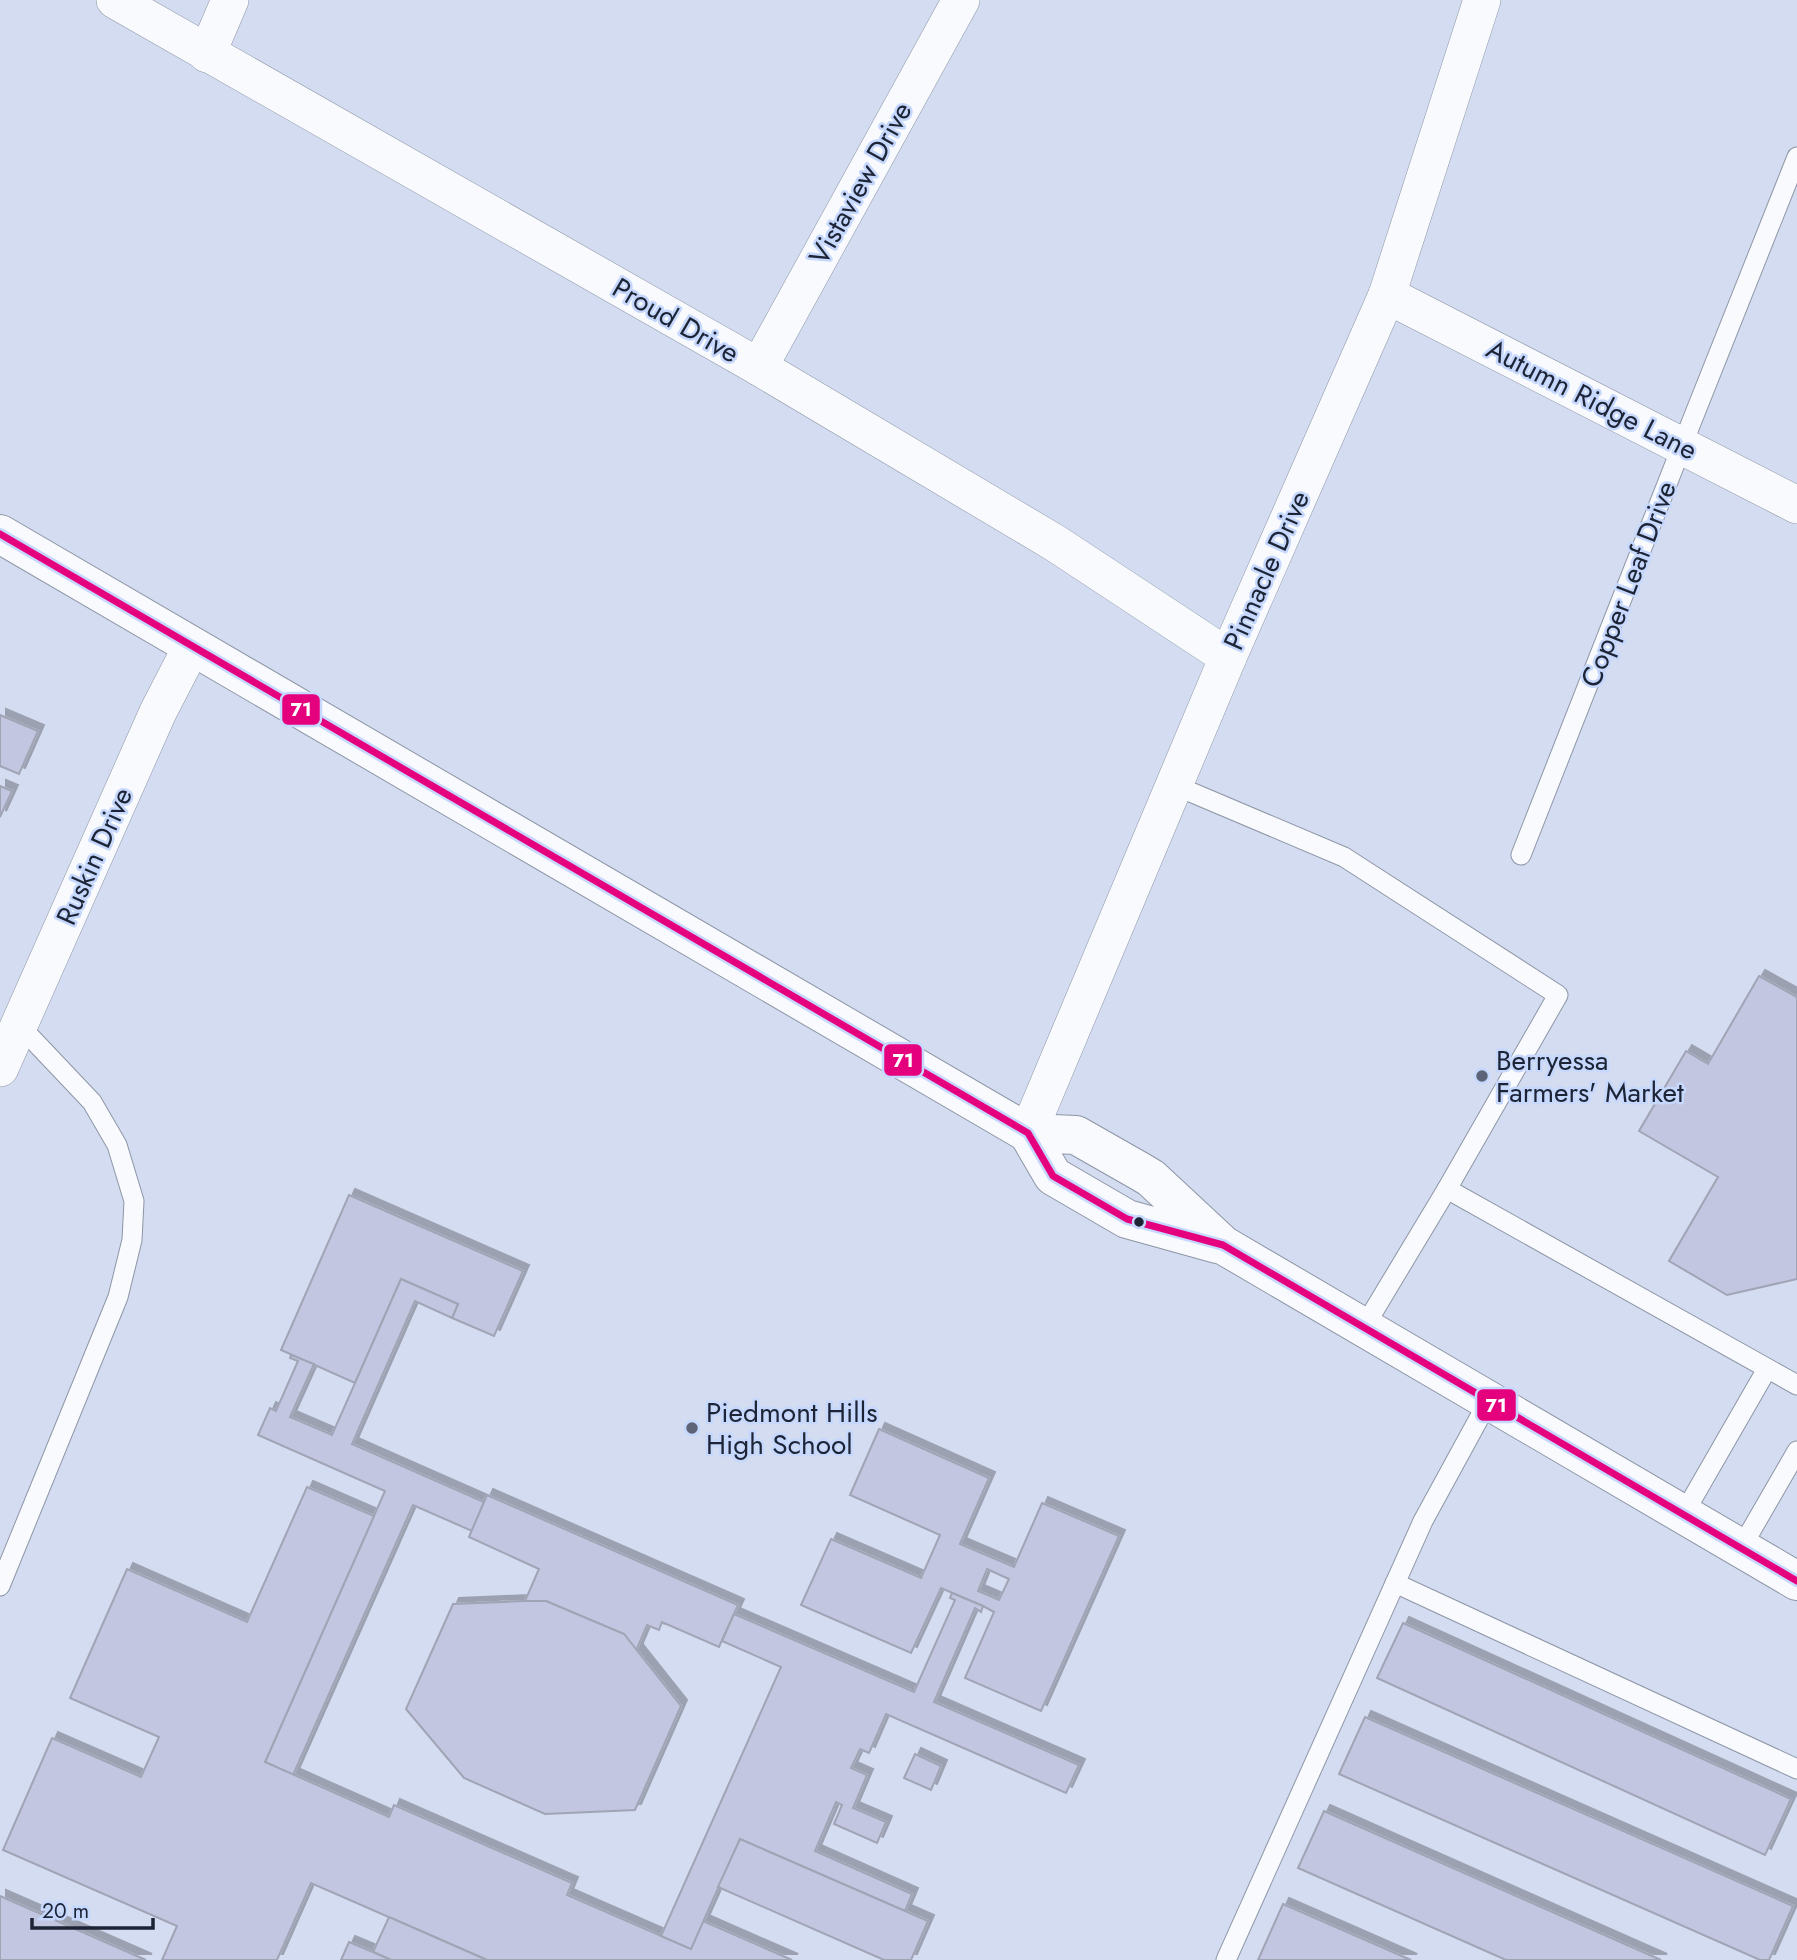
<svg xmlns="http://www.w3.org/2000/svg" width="1797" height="1960" viewBox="0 0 1797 1960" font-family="Jost,sans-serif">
<defs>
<filter id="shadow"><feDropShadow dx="6" dy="-6" stdDeviation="0" flood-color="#0004"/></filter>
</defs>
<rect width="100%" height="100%" fill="#d3dcf0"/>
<g fill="#c3c6e0" stroke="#a0a4b5" stroke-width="2" fill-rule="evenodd" filter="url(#shadow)">
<polygon points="0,715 38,731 19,774 0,766"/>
<polygon points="0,786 12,791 0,817"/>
<polygon points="1759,976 1797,997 1797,1279 1727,1295 1669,1261 1718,1177 1639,1131 1686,1051 1708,1064"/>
<polygon points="349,1195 523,1271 494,1336 452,1318 458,1304 401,1279 355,1383 281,1350"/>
<polygon points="401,1279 458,1304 452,1318 415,1301 352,1444 484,1502 472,1531 413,1505 293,1775 265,1762 385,1491 258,1435 270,1408 276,1411 298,1361 290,1358 291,1355 314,1364 290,1417 332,1435"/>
<path d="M879,1429L989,1478L960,1544L1014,1567L1042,1503L1119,1536L1041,1711L965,1678L994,1612L983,1606L941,1588L911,1653L801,1605L831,1539L921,1578L940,1535L850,1495ZM987,1569L1009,1579L999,1600L978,1591Z"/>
<polygon points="307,1487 374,1516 265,1762 389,1817 394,1805 572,1883 567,1895 691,1949 703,1921 792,1960 487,1960 311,1883 277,1960 162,1960 177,1926 3,1850 52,1738 141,1777 159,1737 70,1698 127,1569 247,1622"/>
<polygon points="487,1495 738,1605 719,1647 662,1622 659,1630 647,1625 636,1651 624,1634 546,1601 525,1601 539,1569 469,1537"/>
<polygon points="952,1593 983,1606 981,1612 975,1608 934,1702 1079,1765 1066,1793 886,1714 869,1753 860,1749 851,1768 867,1775 853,1808 886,1822 877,1843 834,1824 842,1805 836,1802 815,1851 912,1894 905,1911 740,1839 691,1949 661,1936 781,1667 722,1641 734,1614 914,1692 955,1600 950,1598"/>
<polygon points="525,1601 546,1601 624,1634 681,1706 635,1810 545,1814 464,1778 406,1709 453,1604"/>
<polygon points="1403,1623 1791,1799 1765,1855 1377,1678"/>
<polygon points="1365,1717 1793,1906 1769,1960 1760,1960 1339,1774"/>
<polygon points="915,1754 941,1766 931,1790 904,1778"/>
<polygon points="1324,1811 1661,1960 1506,1960 1298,1868"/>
<polygon points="740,1839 928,1921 911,1960 884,1960 718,1887"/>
<polygon points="0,1896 146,1960 0,1960"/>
<polygon points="1283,1904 1411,1960 1258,1960"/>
<polygon points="389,1917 487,1960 391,1960 373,1952"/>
<polygon points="349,1942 373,1952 391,1960 341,1960"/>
</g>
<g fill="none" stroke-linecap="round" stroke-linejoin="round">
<g stroke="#8e96a6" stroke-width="21">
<g id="service">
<polyline points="1174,785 1344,857 1558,995 1447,1189 1364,1327"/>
<path d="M1521,855C1614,622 1703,389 1797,157"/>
<polyline points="1447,1189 1797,1385"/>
<polyline points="1683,1515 1767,1369"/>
<polyline points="1741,1548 1797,1451"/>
<polyline points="1395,1583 1797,1769"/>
<polyline points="0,1586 118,1297 132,1240 134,1201 117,1145 92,1102 19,1025"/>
<polyline points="1226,1960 1423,1521 1489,1400"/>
</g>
</g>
<g stroke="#8e96a6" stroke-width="38">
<g id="minor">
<polyline points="115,0 759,367 1055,543 1228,657"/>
<polyline points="207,54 230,0"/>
<polyline points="1387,295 1797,505"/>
<polyline points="759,367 961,0"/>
<polyline points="0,1068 158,712 192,646"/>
<polyline points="1028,1133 1228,657 1387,295 1482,0"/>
</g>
</g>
<g stroke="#8e96a6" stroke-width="40">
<g id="secondary">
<polyline points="0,534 1028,1133 1076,1135 1141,1172 1151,1178 1223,1245 1797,1581"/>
<polyline points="1028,1133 1053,1176 1127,1219 1217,1244"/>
</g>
</g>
<use href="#service" stroke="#f8fafd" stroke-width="19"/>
<use href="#minor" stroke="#f8fafd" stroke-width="37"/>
<use href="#secondary" stroke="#f8fafd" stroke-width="38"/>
<g stroke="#c6d8fd" stroke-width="12">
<polyline id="bus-1" points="0,534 1028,1133 1053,1176 1127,1219 1223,1245 1797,1581"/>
</g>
<use href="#bus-1" stroke="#e5007d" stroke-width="7"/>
</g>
<g fill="#5d6477" stroke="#c6d8fd" stroke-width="2.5">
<circle cx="1482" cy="1076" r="7"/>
<circle cx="692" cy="1428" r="7"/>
</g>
<circle fill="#1d2436" stroke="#c6d8fd" stroke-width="2.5" cx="1139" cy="1222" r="6"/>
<g text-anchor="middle" stroke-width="5" stroke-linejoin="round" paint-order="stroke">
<g font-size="28" fill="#1d2436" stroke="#c6d8fd">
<text transform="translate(860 183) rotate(-61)" y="10">Vistaview Drive</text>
<text transform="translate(676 320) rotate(30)" y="10">Proud Drive</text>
<text transform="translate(1592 399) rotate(27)" y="10">Autumn Ridge Lane</text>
<text transform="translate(1266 570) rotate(-66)" y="10">Pinnacle Drive</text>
<text transform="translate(1628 584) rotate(-69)" y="10">Copper Leaf Drive</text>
<text transform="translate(94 856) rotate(-66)" y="10">Ruskin Drive</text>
</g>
<g font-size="28" fill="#1d2436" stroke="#c6d8fd" text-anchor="start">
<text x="1496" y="1070">Berryessa<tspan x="1496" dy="32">Farmers' Market</tspan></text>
<text x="706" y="1422">Piedmont Hills<tspan x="706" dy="32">High School</tspan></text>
</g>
</g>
<g stroke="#c6d8fd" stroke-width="2.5">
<rect x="281" y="693" width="40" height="33" rx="7" fill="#e5007d"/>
<rect x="883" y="1043" width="40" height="34" rx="7" fill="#e5007d"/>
<rect x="1476" y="1388" width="41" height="34" rx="7" fill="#e5007d"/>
</g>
<g font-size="19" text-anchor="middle" font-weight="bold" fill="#fff">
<text x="301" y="716">71</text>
<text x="903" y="1067">71</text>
<text x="1496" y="1412">71</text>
</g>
<path d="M32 1918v10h121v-10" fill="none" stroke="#1d2436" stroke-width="3.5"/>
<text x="42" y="1918" font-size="21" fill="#1d2436" stroke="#c6d8fd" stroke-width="5" paint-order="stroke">20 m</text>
</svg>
